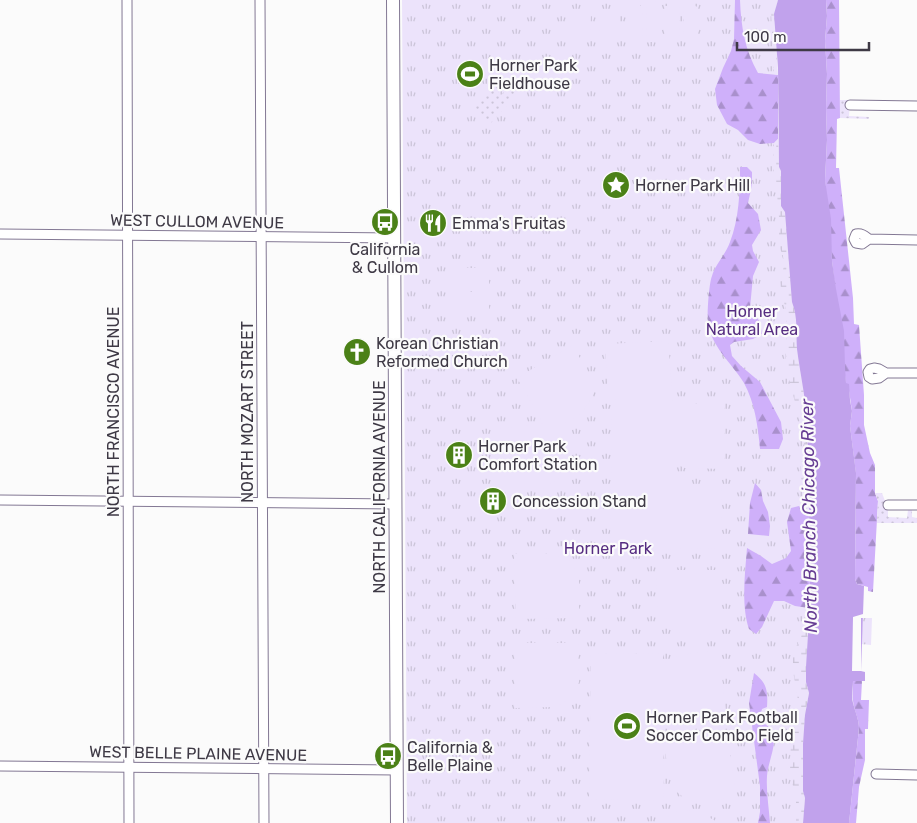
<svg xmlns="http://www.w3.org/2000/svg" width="917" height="823" viewBox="0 0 917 823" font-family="Rubik,sans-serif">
<defs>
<pattern id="grass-tufts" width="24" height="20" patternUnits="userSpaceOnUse" patternTransform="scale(1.25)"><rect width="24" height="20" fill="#ece3fb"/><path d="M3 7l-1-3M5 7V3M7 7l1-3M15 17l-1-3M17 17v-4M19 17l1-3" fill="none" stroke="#cbc4d8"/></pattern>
<pattern id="forest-firs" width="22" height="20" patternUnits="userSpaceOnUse" patternTransform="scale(1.25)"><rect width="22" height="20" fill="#cfb0fa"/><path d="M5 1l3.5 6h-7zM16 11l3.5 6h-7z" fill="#a990cc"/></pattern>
<pattern id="wetland-marsh" width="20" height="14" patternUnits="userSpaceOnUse" patternTransform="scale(1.25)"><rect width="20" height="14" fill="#ece3fb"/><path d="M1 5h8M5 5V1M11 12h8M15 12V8" fill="none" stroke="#cbc4d8"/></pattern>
<pattern id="garden-dots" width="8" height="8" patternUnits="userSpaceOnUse" patternTransform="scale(1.25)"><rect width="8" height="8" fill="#ece3fb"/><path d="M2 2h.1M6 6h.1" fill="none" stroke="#cbc4d8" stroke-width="1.8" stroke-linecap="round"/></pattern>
</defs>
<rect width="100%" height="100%" fill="#fbfbfb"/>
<g fill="url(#grass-tufts)">
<polygon points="402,0 778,0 776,5 779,167 781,171 807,419 811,545 803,823 407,823"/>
<polygon points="863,618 872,618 871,645 861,644"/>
</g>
<g fill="url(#forest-firs)">
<path d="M735,0H740C741,27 745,50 758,73L778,75V139L774,143L760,144L748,140L738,130L727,124L717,105L715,89L723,68L731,51L734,39Z"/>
<polygon points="826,0 839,0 840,118 837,119 836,168 839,168 853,298 854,324 859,325 864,395 864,425 870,453 875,465 875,493 878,501 873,592 868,591 868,587 857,584 855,579 856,474 850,426 852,411 848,384 846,384 832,261 825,180 827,140 826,108 827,74 825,41 827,16"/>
<path d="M740,167H747L752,172V185L748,203L758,214L761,230L752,245L753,251L759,262L753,276L750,308L760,322L762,334L753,339L734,342L730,345L732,356L741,366L760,382L781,422L783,439L779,449H760C758,427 755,403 744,383C732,363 710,346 708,321C707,314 709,283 712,276C715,265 726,254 730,242C739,219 740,192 740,167Z"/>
<polygon points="755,483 761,490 763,501 768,512 770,526 769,536 748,534 750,503"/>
<path d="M799,506L809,516L811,531V545L809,608L795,606L784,601H774L762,627L756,634L749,629C741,606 745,573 747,548L761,556L772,564L786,558L791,551L787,522L791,508Z"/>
<path d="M754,673C767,683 768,691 767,707L762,709L759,720C766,725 773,728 774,737C775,749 768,763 767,776C766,791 769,808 770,823H758L760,812V786L749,703Z"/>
<path d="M853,681H862L861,700H869L868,729H865V760L859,787L856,823H849L859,728C859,719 854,710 853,701C852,695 853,687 853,681Z"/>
</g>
<g fill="url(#wetland-marsh)">
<polygon points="774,0 778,0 774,14 778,75 774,74 771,11"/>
<path d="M778,139L779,167L781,171V206L785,212L792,302C798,317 796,333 797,349C800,372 805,395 807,419C808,430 806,439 809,450V516L806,512L804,490L800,479L801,465L805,448L800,421L786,368V309L783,299L780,282L784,266L783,256L779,246V217L776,181L773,167L774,143Z"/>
<polygon points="807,607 809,608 806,667 806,682 809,693 805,715 803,744 803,791 805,798 803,823 796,823 796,799 790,773 791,740 799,706 793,671 793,653 801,637 806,616"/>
</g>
<g fill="url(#garden-dots)">
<polygon points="495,84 500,89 498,92 501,95 509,87 517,95 489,125 472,108"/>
<polygon points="840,100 850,100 849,116 869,117 869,119 840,118"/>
<polygon points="875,493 882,493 885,501 885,509 888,509 888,517 907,518 908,510 912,510 912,517 917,518 917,523 877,523 878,501"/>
</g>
<g fill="#ece3fb">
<polygon points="631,1 640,2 640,6 643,6 642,37 639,37 639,42 631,42 631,37 628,37 628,6 631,6"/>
<polygon points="650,1 658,2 658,6 661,6 661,37 658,38 658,42 650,42 650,38 646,37 647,6 650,6"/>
<polygon points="669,2 677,2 677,6 680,6 679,37 676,38 676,42 668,42 668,38 665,37 665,6 669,6"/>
<polygon points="687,2 695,2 695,6 698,7 698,38 695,38 695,42 687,42 687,38 683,38 684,6 687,6"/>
<polygon points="570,10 591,10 590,40 570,40"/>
<polygon points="600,10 620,10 620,40 599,40"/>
<rect x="450" y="268" width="39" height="20"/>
<rect x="450" y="292" width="39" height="20"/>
<polygon points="668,341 673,403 677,404 724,404 724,469 685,468 676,464 676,487 683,484 722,484 721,549 676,548 675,550 610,549 612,402 622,402 615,399 607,383 605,344"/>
<polygon points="572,345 592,378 592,397 582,413 563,424 567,460 561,477 544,488 506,492 499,429 543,423 517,378"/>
<polygon points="514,554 553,554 571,561 579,579 579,618 516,619"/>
<path d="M657,570H721V634C712,634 690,636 682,633C651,625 657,595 657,570Z"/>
<polygon points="515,643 578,643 579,682 571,699 554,707 515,708"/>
<path d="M719,650L726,714L663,722L664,801L589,799L591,653L663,654V667C669,653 705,652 719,650Z"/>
<path d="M727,733L736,797C727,798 705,803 697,802C666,797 668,766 664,742Z"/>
<polygon points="679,810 698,811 719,823 662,823 663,820"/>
</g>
<path fill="#c1a2ec" d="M778,0H826L827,16L825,41L827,74L826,108L827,140L825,180L831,219L832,261L836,289L844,331L845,367L846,383L849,384L850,400L852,411L850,426L856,473L855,579L857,584L864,586L861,671L865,672V681H853C853,688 851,696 853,703C855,711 859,720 859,728L849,823H803L805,798L803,791V744L805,715L809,693L806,682V667L809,619L811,545L809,516V450C806,439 808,430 807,419C805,395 800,372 797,349C796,333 798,317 792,302L785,212L781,206V171L779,167L778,68L774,14Z"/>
<polygon fill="#fbfbfb" points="863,614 863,618 861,618 861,671 852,671 853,617"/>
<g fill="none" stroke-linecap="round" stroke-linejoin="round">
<g stroke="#837894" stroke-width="11">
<g id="street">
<polyline points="127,0 129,823"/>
<polyline points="260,0 264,823"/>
<polyline points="850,105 917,106"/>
<polyline points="0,234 394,238"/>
<path d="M869,239C865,236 862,233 856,234L854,239L856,243L862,244L869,239L917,240"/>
<polyline points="886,373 879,378 872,379 869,377 868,372 870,369 874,368 879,369 886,373 917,373"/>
<polyline points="0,500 395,504"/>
<polyline points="888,505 917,505"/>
<polyline points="0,766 396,770"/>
<polyline points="876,774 917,775"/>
</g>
</g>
<g stroke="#837894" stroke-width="14">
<polyline id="secondary" points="393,0 397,823"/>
</g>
<use href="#street" stroke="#fff" stroke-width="9"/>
<use href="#secondary" stroke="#fff" stroke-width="12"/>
</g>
<defs>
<g id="stadium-disc" transform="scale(1.4375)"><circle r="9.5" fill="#4b8117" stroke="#fbfbfb"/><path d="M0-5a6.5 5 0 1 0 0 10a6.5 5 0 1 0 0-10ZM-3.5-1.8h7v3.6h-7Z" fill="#fff"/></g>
<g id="sight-disc" transform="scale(1.4375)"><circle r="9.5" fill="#4b8117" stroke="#fbfbfb"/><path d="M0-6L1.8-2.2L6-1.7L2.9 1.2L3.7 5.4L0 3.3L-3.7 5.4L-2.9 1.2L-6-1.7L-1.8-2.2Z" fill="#fff"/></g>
<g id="bus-disc" transform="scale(1.4375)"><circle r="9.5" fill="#4b8117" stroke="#fbfbfb"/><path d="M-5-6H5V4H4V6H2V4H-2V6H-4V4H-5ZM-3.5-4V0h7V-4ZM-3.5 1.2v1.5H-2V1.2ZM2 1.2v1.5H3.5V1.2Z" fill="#fff"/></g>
<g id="restaurant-disc" transform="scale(1.4375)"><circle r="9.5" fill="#4b8117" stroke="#fbfbfb"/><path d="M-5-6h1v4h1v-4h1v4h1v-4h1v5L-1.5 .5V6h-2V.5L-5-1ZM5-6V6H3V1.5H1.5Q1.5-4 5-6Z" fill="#fff"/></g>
<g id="church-disc" transform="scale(1.4375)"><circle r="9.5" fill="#4b8117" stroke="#fbfbfb"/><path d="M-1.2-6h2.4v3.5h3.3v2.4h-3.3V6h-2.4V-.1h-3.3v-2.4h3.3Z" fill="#fff"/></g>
<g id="building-disc" transform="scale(1.4375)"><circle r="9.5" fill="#4b8117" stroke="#fbfbfb"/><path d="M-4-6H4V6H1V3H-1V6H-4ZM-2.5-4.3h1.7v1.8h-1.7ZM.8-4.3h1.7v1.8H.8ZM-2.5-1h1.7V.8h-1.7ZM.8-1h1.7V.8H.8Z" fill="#fff"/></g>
</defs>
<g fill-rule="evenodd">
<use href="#stadium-disc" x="470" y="74"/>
<use href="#sight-disc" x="616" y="185"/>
<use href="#bus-disc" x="385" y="222"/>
<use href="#restaurant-disc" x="433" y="223"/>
<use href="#church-disc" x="357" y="352"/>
<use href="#building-disc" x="459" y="455"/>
<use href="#building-disc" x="493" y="501"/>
<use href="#stadium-disc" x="627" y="726"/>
<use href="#bus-disc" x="388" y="756"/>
</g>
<g text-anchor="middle" stroke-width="4.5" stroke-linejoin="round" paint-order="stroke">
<g font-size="16" fill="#3e3945" stroke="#fbfbfb" text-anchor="start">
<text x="489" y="71">Horner Park<tspan x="489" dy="18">Fieldhouse</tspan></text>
<text x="635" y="191">Horner Park Hill</text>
<text x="452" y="229">Emma's Fruitas</text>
<text x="385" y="255" text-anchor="middle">California<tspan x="385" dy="18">&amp; Cullom</tspan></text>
<text x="376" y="349">Korean Christian<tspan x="376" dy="18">Reformed Church</tspan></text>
<text x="478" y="452">Horner Park<tspan x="478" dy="18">Comfort Station</tspan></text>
<text x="512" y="507">Concession Stand</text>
<text x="646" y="723">Horner Park Football<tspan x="646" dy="18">Soccer Combo Field</tspan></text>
<text x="407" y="753">California &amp;<tspan x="407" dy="18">Belle Plaine</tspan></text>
</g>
<g font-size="16" fill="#3e3945" stroke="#fbfbfb">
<text transform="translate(197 221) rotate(1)" y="6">WEST CULLOM AVENUE</text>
<text transform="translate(113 412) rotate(-90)" y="6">NORTH FRANCISCO AVENUE</text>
<text transform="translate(247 412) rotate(-90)" y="6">NORTH MOZART STREET</text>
<text transform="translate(379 487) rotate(-90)" y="6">NORTH CALIFORNIA AVENUE</text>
<text transform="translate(198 753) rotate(1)" y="6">WEST BELLE PLAINE AVENUE</text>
</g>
<g font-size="16" fill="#562d81" stroke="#fbfbfb">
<text x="752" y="317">Horner<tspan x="752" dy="18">Natural Area</tspan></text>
<text x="608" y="554">Horner Park</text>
</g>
<g font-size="18" font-style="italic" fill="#673e94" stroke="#fbfbfb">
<text transform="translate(809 516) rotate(-91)" y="6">North Branch Chicago River</text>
</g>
</g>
<path d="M737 42v8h132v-8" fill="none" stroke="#3e3945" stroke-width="2.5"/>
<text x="744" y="42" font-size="15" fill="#3e3945" stroke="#fbfbfb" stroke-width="4" paint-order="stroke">100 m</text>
</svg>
